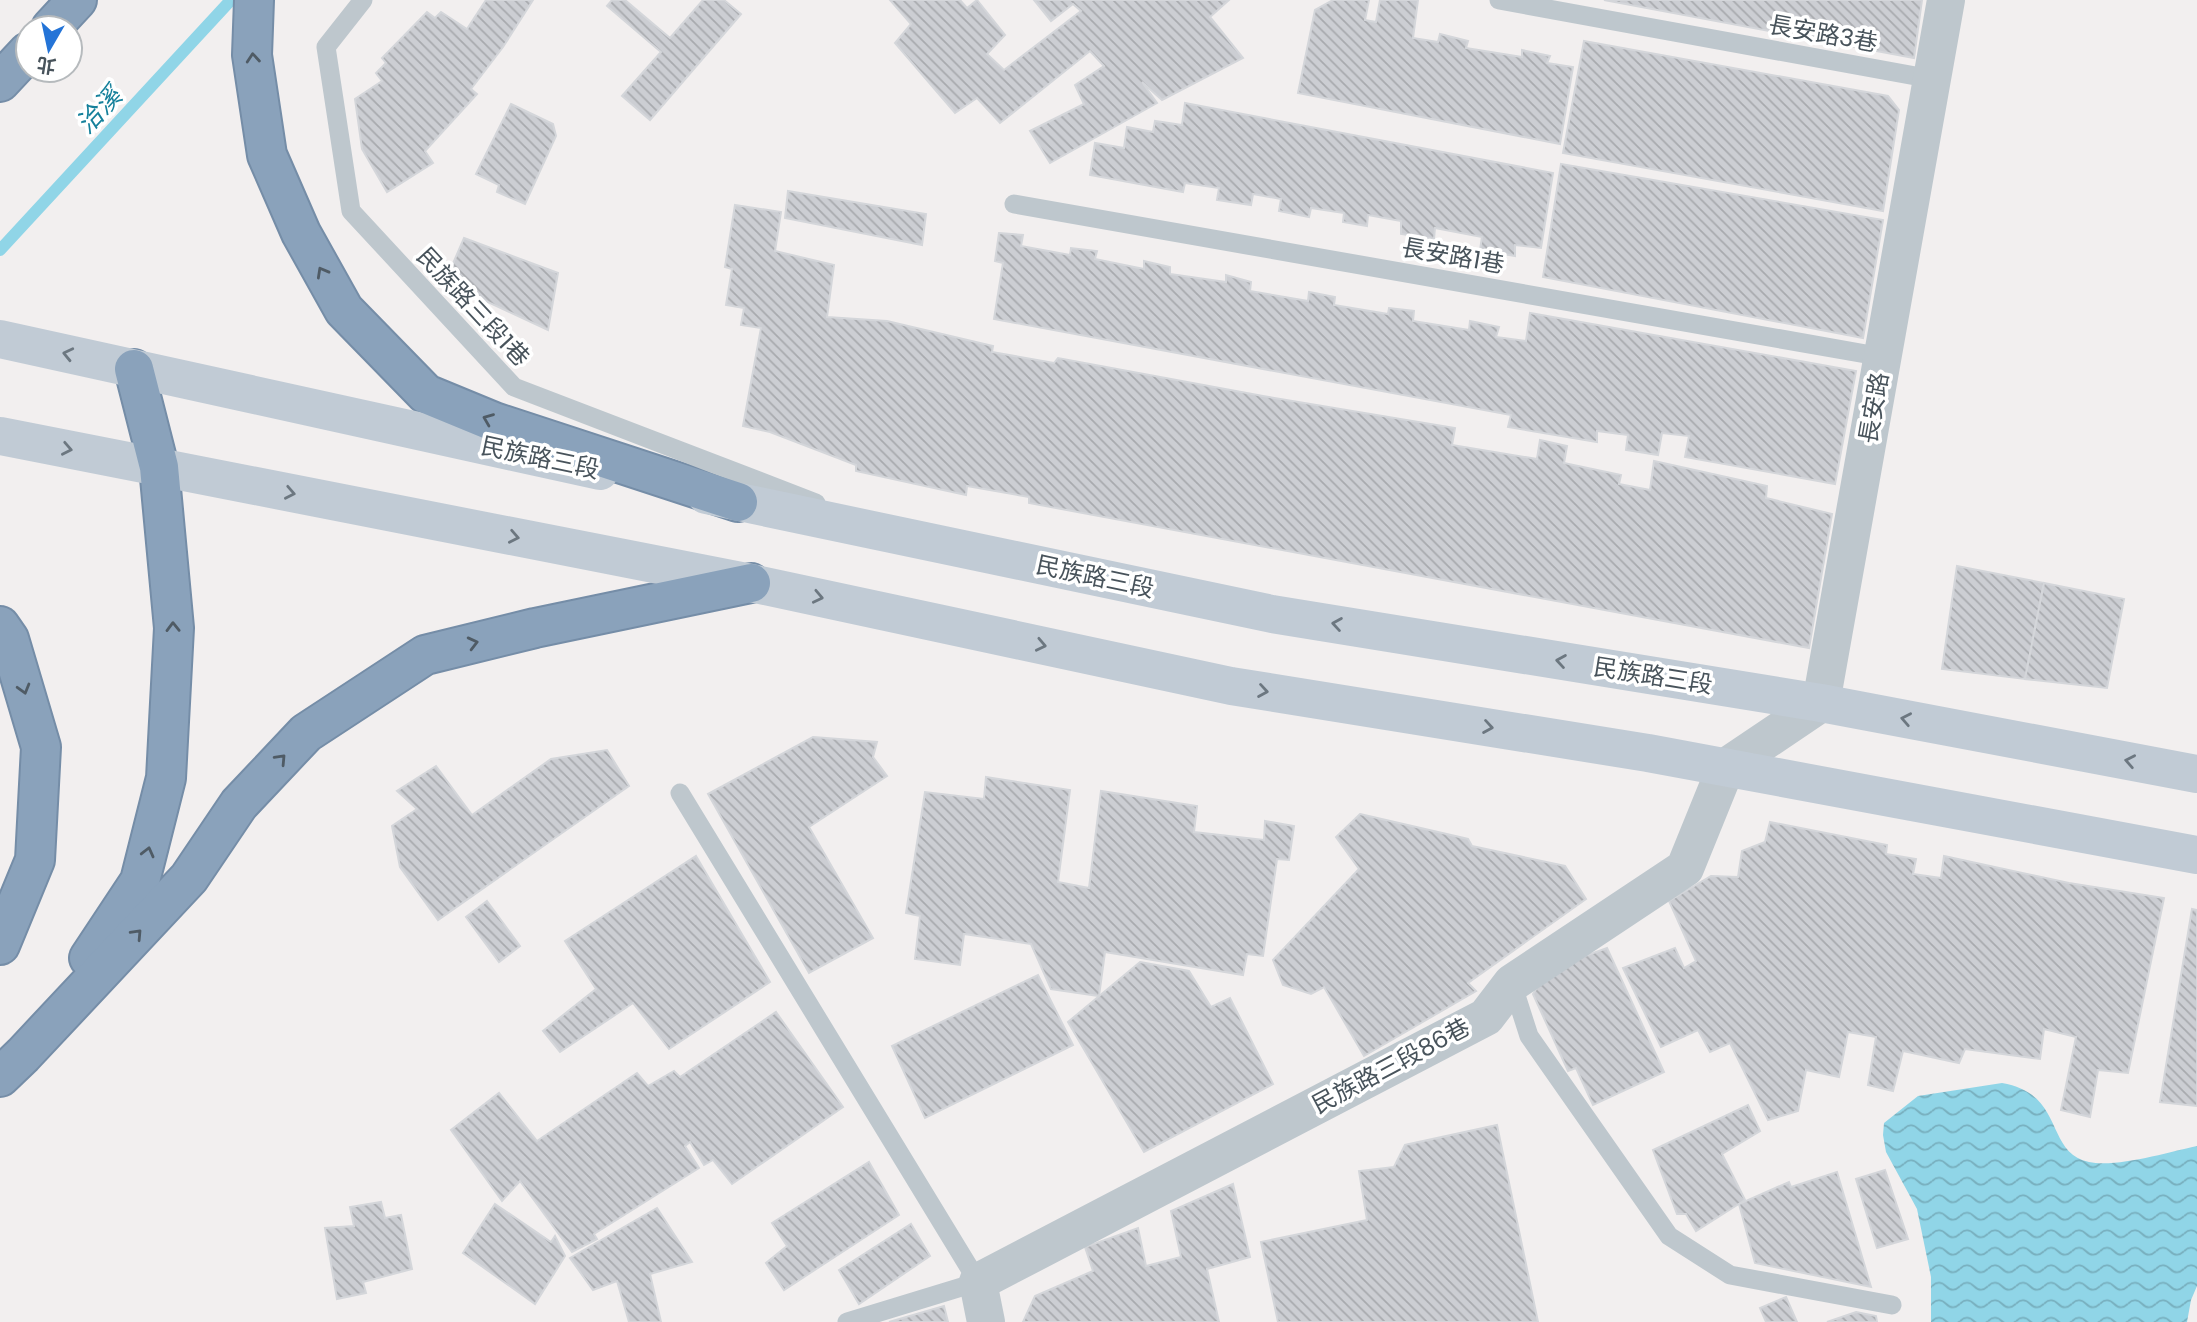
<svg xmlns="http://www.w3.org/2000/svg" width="2197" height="1322" viewBox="0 0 2197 1322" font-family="Poppins,'Noto Sans TC',sans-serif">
<defs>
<pattern id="water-waves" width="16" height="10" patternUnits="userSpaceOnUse" patternTransform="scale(1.75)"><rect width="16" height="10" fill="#90d5e7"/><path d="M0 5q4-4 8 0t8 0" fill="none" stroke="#78afbe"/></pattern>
<pattern id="building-back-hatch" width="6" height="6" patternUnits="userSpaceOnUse" patternTransform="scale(1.75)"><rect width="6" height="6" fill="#ccced3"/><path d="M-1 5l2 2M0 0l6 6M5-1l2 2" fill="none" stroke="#a8aaae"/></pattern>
</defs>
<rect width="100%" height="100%" fill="#f2efef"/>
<path fill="url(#water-waves)" d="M2002,1083C2066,1094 2044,1152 2089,1162C2116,1168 2169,1152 2197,1146V1286L2191,1300L2187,1322H1931V1277L1917,1209L1886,1152L1883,1135L1884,1123L1918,1096Z"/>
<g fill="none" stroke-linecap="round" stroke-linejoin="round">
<polyline stroke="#90d5e7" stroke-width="12" points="0,250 231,0"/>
</g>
<g fill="url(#building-back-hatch)" stroke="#d4d6da" stroke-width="2">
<polygon points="486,0 533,0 503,47 471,89 477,94 425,151 433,163 387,192 362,149 355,99 382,81 376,73 386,63 382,58 427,12 435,18 441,12 467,29"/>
<polygon points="612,0 625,0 670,38 703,0 724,0 741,14 650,120 622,96 661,52 607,6"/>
<polygon points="890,0 960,0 967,8 977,0 1005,35 987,54 1004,70 1081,11 1073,4 1051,21 1034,0 1229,0 1210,17 1243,58 1162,100 1142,82 1157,103 1050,163 1030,131 1084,104 1075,85 1104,66 1090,51 1000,123 977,98 955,113 895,43 911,24"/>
<polygon points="1333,0 1369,0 1365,20 1376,22 1380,0 1418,0 1413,38 1438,42 1440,34 1468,41 1466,48 1522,57 1522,50 1550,56 1547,63 1573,67 1560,144 1298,93 1315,10"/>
<polygon points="1604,0 1922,0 1914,58"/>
<polygon points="1584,41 1888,96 1899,110 1883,211 1563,153"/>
<polygon points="1185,103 1553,173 1541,248 1515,245 1515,256 1480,250 1482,237 1435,228 1434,239 1401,234 1401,221 1368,215 1367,226 1343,222 1344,213 1311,208 1309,217 1279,211 1281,199 1253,194 1251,205 1217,200 1219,188 1185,183 1183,192 1090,175 1095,143 1124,148 1127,127 1153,132 1155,121 1182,125"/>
<polygon points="511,104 553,124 556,136 525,204 497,192 499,185 476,174"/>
<polygon points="1561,164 1883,220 1863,338 1543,277"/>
<polygon points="788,191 926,214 922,245 785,218"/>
<polygon points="735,205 781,212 775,251 834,265 827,317 887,321 993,346 992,352 1054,363 1058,358 1263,396 1455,428 1452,445 1537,459 1540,440 1567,446 1564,463 1621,475 1619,484 1650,490 1654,461 1767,486 1766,498 1832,514 1809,648 1029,503 1029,497 967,486 966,495 856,471 856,465 770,432 743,426 761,328 741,325 744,308 726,305 732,269 725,267"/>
<polygon points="999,233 1023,235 1021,246 1070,255 1071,248 1097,251 1095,259 1144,269 1144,261 1170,267 1170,274 1226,282 1226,275 1251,282 1250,291 1308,301 1309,292 1335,297 1334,305 1388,314 1389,308 1414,311 1413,321 1469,330 1470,321 1499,327 1496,337 1526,341 1530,313 1856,371 1835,484 1685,457 1689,436 1662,433 1658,455 1626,450 1628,435 1597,431 1597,442 1508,427 1511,415 994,319 1003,263 995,261"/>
<polygon points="464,238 558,273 548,330 445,282"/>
<polygon points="1957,566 2044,583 2025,679 1942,669"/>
<polygon points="2044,583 2124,599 2107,688 2025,679"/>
<polygon points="813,737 877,742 873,757 887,776 809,827 873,938 809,973 708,794"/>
<polygon points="607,750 629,786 438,920 400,867 392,826 417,809 397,791 436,766 472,815 551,759"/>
<polygon points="986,777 1070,790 1058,882 1089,888 1101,791 1197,806 1194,832 1264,840 1265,821 1294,826 1289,860 1277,859 1263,956 1247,954 1243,975 1105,952 1099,996 1051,989 1031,944 964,934 960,965 915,959 920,916 906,913 925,792 984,799"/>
<polygon points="1360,814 1468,839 1472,846 1565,866 1586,899 1468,983 1476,991 1364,1056 1324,987 1311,994 1283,985 1273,960 1359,869 1336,837"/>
<polygon points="1770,822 1887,845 1886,854 1916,859 1913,874 1941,878 1944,856 2069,883 2164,898 2128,1073 2098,1070 2090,1117 2061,1110 2076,1037 2044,1029 2040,1059 1965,1049 1959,1063 1903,1051 1893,1091 1868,1085 1876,1037 1848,1032 1839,1077 1806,1070 1798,1111 1768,1120 1730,1043 1710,1052 1698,1030 1661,1047 1623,968 1675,948 1684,968 1696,961 1669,901 1711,876 1738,877 1742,851 1765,842"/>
<polygon points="696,856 770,982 669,1049 633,1003 560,1052 543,1031 596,989 565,941"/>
<polygon points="487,901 520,946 499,962 466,917"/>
<polygon points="2192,909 2197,910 2197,1106 2160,1102"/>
<polygon points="1607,948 1664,1072 1593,1105 1576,1068 1568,1071 1533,994 1549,969"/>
<polygon points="1140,962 1189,971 1211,1007 1230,998 1273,1084 1144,1152 1068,1022"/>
<polygon points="1038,975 1073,1045 925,1118 892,1046"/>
<polygon points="776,1012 843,1107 732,1184 713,1160 704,1165 690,1142 685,1146 699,1168 594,1234 597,1239 572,1252 520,1181 502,1201 451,1130 499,1093 537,1141 637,1073 648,1086 674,1071 680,1077"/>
<polygon points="1748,1105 1760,1131 1722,1154 1745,1200 1696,1231 1686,1214 1677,1214 1653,1150"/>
<polygon points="1497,1125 1538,1322 1278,1322 1261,1242 1367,1220 1359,1171 1394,1167 1405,1145"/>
<polygon points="869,1162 899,1215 784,1290 766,1263 787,1246 772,1223"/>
<polygon points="1885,1170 1908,1239 1877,1248 1856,1179"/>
<polygon points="1837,1172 1871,1287 1755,1263 1739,1204 1789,1182 1791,1187"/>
<polygon points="1233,1184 1250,1257 1207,1269 1219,1322 1023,1322 1035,1296 1093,1271 1085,1247 1138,1228 1146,1266 1181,1257 1171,1211"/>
<polygon points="381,1202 385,1218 401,1215 412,1269 363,1282 366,1293 337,1299 325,1228 354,1226 350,1207"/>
<polygon points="495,1204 551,1242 555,1236 565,1256 535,1304 463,1253"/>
<polygon points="657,1208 692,1262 650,1274 661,1322 629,1322 617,1281 593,1290 570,1258"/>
<polygon points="911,1224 930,1256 859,1304 839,1270"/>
<polygon points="1786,1297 1797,1322 1766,1322 1760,1308"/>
<polygon points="944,1306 948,1322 889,1322"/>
<polygon points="1856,1312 1876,1316 1877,1322 1827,1322"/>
</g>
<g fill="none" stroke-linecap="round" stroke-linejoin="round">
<g stroke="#758da7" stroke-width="42">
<g id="motorway">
<polyline points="254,0 252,55 267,155 301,233 344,310 426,394 494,422 738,502"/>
<polyline points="51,28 77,0"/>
<polyline points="0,82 28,52"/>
<polyline points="0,626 9,639 41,747 35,860 0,945"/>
<polyline points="89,958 140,881 166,778 174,628 159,467 134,369"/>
<polyline points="0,1077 23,1055 189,878 239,804 306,733 425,655 535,628 751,583"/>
</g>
</g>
<g stroke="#bec7cd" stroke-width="19">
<polyline points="363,0 326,47 351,211 514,387 816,503"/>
<polyline points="1499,0 1932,79"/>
<polyline points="1014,204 1883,357"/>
<polyline points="680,793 978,1282 847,1322"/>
<polyline points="1512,983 1529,1036 1669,1236 1730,1275 1892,1305"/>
</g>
<polyline stroke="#bec7cd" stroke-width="38" points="986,1322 978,1282 1486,1017 1512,983 1685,868 1726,767"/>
<polyline stroke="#bec7cd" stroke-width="38" points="1726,767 1821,703 1946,0"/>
<g stroke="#c1cbd5" stroke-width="38">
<polyline points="0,339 600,471"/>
<polyline points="0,436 751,583 1231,686 1648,753 2197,855"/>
<polyline points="706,495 1272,614 1821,703 2197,774"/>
</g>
<use href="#motorway" stroke="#8aa2bb" stroke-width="38"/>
</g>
<defs><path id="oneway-chevron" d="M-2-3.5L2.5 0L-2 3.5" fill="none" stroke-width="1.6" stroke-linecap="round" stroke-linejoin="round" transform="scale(1.75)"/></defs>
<g stroke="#4f5b65">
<use href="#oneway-chevron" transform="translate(253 58) rotate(-95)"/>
<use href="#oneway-chevron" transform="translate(322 272) rotate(-119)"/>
<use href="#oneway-chevron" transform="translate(488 419) rotate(-158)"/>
<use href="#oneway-chevron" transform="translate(173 627) rotate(-91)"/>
<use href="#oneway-chevron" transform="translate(473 643) rotate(-14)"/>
<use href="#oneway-chevron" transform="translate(24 689) rotate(74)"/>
<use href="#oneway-chevron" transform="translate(281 759) rotate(-47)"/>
<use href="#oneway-chevron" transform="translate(148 852) rotate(-76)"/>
<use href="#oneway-chevron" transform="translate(137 934) rotate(-47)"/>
</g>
<g stroke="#6c7780">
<use href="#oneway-chevron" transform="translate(68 354) rotate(-167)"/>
<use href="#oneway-chevron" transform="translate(67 449) rotate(11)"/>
<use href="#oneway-chevron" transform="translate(290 493) rotate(11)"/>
<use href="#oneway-chevron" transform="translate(514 537) rotate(11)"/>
<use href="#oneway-chevron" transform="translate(818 597) rotate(12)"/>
<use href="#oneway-chevron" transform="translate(1337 624) rotate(-171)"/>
<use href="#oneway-chevron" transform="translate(1041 645) rotate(12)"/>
<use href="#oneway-chevron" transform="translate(1561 661) rotate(-171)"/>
<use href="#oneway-chevron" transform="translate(1263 691) rotate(9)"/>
<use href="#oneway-chevron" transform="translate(1906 719) rotate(-169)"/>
<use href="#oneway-chevron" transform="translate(1488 727) rotate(9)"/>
<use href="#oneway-chevron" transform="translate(2130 761) rotate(-169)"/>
</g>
<g text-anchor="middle" stroke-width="7" stroke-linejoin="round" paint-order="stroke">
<g font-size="24" fill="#48535b" stroke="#fff">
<text transform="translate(1823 34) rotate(10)" y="8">長安路3巷</text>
<text transform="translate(1453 256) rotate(10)" y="8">長安路1巷</text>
<text transform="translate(473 307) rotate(47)" y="8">民族路三段1巷</text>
<text transform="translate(1874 408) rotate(-80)" y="8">長安路</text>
<text transform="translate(540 458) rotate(12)" y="8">民族路三段</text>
<text transform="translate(1095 577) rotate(12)" y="8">民族路三段</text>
<text transform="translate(1653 676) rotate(9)" y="8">民族路三段</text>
<text transform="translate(1391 1066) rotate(-28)" y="8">民族路三段86巷</text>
</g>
<g font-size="26" font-style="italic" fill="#15809b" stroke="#fff">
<text transform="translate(99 110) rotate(-47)" y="9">洽溪</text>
</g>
</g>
<g transform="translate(49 49) rotate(189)"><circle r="33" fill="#ffffff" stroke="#b6babd" stroke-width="2"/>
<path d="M0-5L12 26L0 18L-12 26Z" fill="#2474d7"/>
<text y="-10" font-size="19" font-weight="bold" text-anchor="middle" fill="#48535b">北</text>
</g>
</svg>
